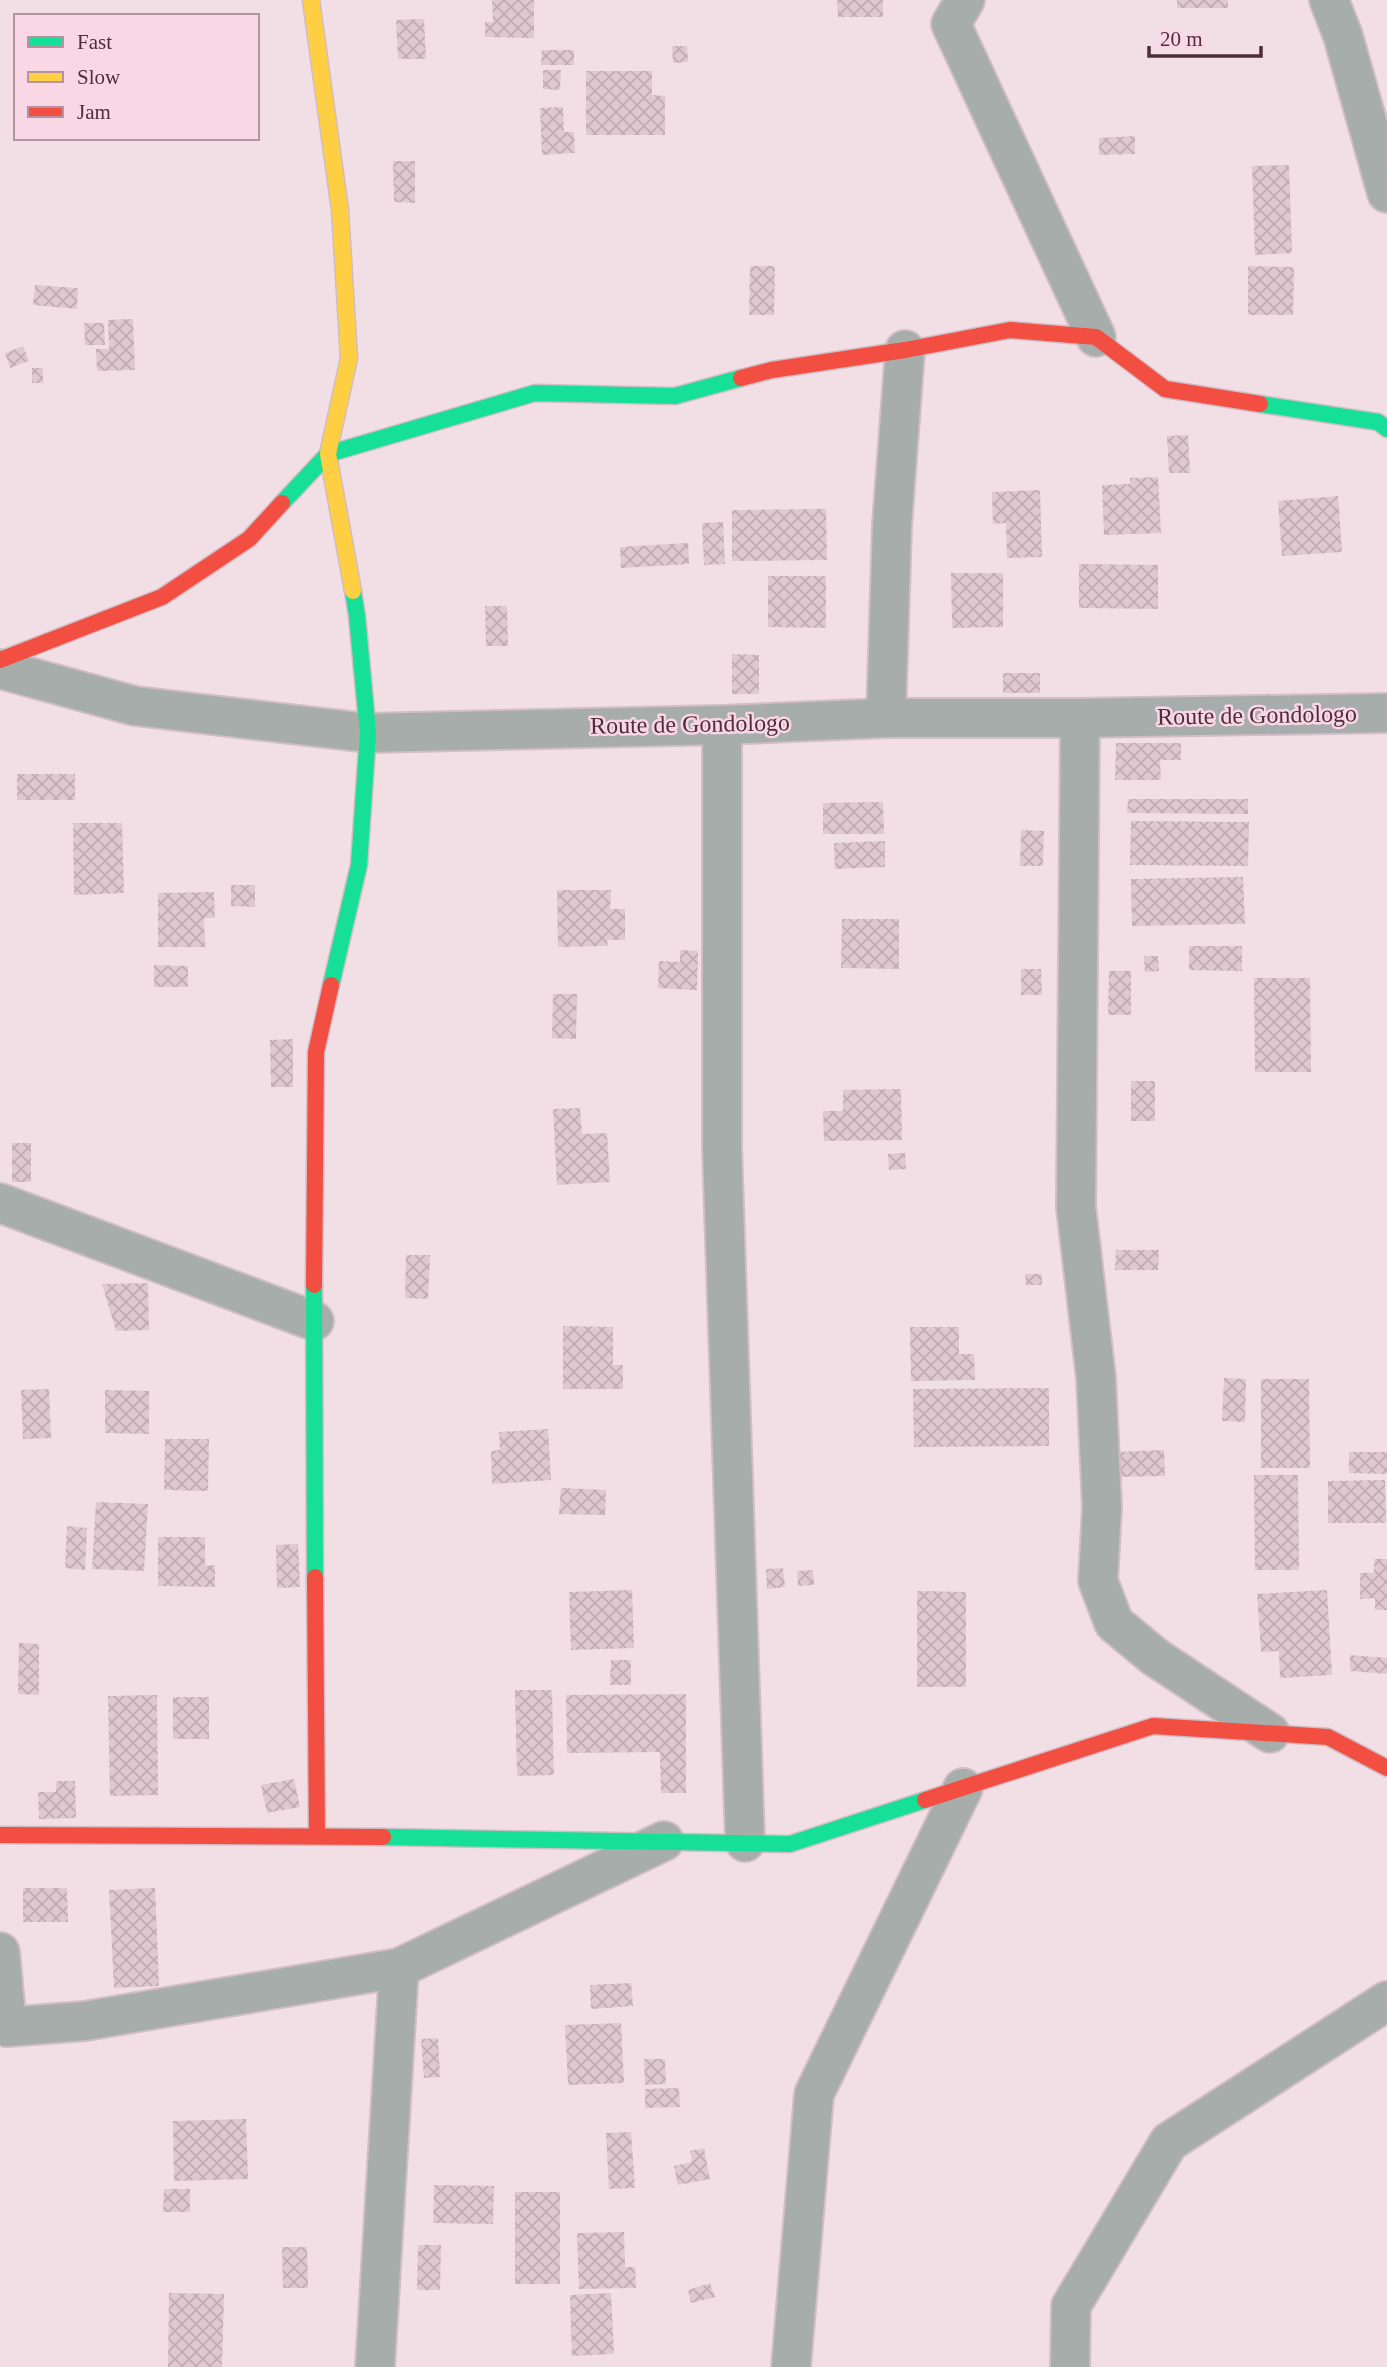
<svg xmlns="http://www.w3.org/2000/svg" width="1387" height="2367" viewBox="0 0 1387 2367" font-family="Georgia,serif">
<defs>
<pattern id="building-cross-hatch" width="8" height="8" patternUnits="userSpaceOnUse" patternTransform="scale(1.75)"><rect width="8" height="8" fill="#dfc8d0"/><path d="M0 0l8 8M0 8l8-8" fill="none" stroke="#c1acb4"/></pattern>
</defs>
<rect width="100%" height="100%" fill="#f2dfe6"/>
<g fill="url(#building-cross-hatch)">
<polygon points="492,0 534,0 534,38 485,37 485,22 493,22"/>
<polygon points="837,0 883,0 883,17 838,17"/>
<rect x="1177" y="0" width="51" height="8"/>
<polygon points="424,19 426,59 398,59 396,20"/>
<polygon points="672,46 687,46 688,62 673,63"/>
<polygon points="542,50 574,50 574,65 541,65"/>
<polygon points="543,70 561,70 560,90 543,89"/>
<polygon points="586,71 652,71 652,95 665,96 665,135 586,135"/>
<polygon points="563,107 564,132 574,132 575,153 542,155 540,108"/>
<polygon points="1135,136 1135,154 1099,155 1099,138"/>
<polygon points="393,161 415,161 415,203 394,202"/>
<polygon points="1289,165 1292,253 1255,255 1252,166"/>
<polygon points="750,266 775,266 774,315 749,315"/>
<polygon points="1248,266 1294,267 1293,315 1248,315"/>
<polygon points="35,285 78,288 77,309 33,305"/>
<polygon points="133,319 135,370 97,371 96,349 109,349 108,320"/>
<polygon points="84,323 104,323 105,345 85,345"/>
<polygon points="23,346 29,361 10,368 5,353"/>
<rect x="32" y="368" width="11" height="15"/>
<polygon points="1188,435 1190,473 1169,473 1167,436"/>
<polygon points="1158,477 1161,533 1104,535 1102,485 1130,484 1130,478"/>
<polygon points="1040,490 1042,557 1007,558 1006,523 993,524 992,492"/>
<polygon points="1338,496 1342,552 1282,556 1278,501"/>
<polygon points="826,509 827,560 732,561 732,510"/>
<polygon points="723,522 725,564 704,565 702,523"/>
<polygon points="688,543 689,564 621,568 620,547"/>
<polygon points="1079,564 1158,565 1158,609 1079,608"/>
<polygon points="951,573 1003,573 1003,627 952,628"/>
<polygon points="768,576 826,576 826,628 768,627"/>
<polygon points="485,606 507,606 508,646 486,646"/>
<polygon points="732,654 759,655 759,694 732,694"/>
<rect x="1003" y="673" width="37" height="20"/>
<polygon points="1116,743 1181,743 1181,760 1160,760 1161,780 1115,780"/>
<rect x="17" y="774" width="58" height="26"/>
<polygon points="1128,799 1248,799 1248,814 1127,813"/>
<polygon points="883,802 884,834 823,834 823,803"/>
<polygon points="1131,821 1249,822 1248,866 1130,865"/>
<polygon points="73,823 122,823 124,893 74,895"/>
<polygon points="1021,830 1044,831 1043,866 1020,866"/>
<polygon points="885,841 885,867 835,869 834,843"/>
<polygon points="1243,877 1245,924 1132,926 1131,879"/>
<polygon points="231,885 255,885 255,907 231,906"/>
<polygon points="557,890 611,890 610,909 625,909 625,940 607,940 608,946 558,947"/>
<polygon points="214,892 215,918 204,918 205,947 158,947 158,893"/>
<polygon points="842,919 899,919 899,969 841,968"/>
<polygon points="1189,946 1242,946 1242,971 1189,970"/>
<polygon points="680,950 698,951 697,990 658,988 659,961 680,962"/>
<polygon points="1144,956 1158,956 1159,971 1145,972"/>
<polygon points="154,965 188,966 188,987 154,987"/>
<polygon points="1021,969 1041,969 1042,995 1021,995"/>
<polygon points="1109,971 1131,971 1131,1015 1108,1015"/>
<polygon points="1254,978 1310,978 1311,1072 1255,1072"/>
<polygon points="553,994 577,994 576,1039 552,1038"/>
<polygon points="293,1039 293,1087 271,1087 270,1040"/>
<rect x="1131" y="1081" width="24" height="40"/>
<polygon points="901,1089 902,1140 824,1141 823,1111 843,1111 843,1090"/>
<polygon points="580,1108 582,1134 607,1133 610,1182 557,1185 553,1109"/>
<rect x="12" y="1143" width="19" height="39"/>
<polygon points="905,1153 906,1169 889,1170 888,1154"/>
<polygon points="1116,1250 1159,1250 1158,1270 1115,1270"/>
<polygon points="406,1255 430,1255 428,1299 405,1298"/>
<polygon points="1025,1274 1042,1274 1042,1285 1026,1285"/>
<polygon points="148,1283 149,1330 116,1331 102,1284"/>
<polygon points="563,1326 613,1327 613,1365 623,1365 623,1389 563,1389"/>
<polygon points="910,1327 959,1327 959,1354 974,1354 975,1380 911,1381"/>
<polygon points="1224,1378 1246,1379 1245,1422 1222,1421"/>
<polygon points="1261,1379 1309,1379 1310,1468 1261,1468"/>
<polygon points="1049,1388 1049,1446 914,1447 913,1389"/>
<polygon points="49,1389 51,1438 23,1439 21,1390"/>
<polygon points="105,1390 149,1391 149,1434 105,1433"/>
<polygon points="548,1429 551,1480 492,1484 491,1451 500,1450 499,1432"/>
<polygon points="165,1439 209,1439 208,1491 164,1490"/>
<polygon points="1164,1450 1165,1476 1116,1477 1115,1452"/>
<polygon points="1349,1452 1387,1452 1387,1474 1349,1473"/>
<polygon points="1254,1475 1298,1475 1299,1570 1255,1570"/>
<polygon points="1385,1480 1386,1523 1328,1523 1328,1481"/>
<polygon points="561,1488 606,1490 605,1515 559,1514"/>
<polygon points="96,1502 148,1504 144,1571 92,1569"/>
<polygon points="67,1526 87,1528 85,1570 65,1568"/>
<polygon points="158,1537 205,1537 205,1566 215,1565 215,1587 158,1586"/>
<polygon points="298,1544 300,1587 277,1588 276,1545"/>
<polygon points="1374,1559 1387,1559 1387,1610 1375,1610 1375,1598 1360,1599 1360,1573 1374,1573"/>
<polygon points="783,1568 785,1587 767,1589 766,1569"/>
<polygon points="813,1570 814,1585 798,1586 797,1571"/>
<polygon points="632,1590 634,1648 571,1650 569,1592"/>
<polygon points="1327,1590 1332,1675 1280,1678 1279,1651 1261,1652 1257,1594"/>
<polygon points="917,1591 966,1592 966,1687 917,1687"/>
<polygon points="19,1643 39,1644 39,1695 18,1694"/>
<polygon points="1350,1655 1387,1658 1387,1674 1350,1671"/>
<polygon points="611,1660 631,1660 631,1685 610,1685"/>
<polygon points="515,1690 552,1690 554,1775 517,1776"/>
<polygon points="686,1694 686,1793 661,1793 660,1752 567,1753 566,1695"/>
<polygon points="157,1695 158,1795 110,1796 108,1696"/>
<rect x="173" y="1697" width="36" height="42"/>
<polygon points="294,1779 300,1807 267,1813 261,1785"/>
<polygon points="56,1781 75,1781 76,1818 39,1819 38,1792 56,1792"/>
<polygon points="23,1888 67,1888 68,1922 23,1922"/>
<polygon points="155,1888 159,1986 114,1988 109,1890"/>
<polygon points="631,1983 633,2006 591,2009 590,1985"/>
<polygon points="621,2023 624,2083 568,2085 565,2025"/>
<polygon points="438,2038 440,2077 424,2078 421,2039"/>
<polygon points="644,2059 665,2059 666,2084 645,2085"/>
<polygon points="679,2088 680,2107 645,2108 645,2089"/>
<polygon points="246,2119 248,2179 174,2181 173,2121"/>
<polygon points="631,2132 635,2188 609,2189 606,2133"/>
<polygon points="704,2148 710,2179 678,2185 674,2166 692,2162 690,2151"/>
<polygon points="434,2185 494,2186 493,2224 433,2223"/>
<polygon points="164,2189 190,2189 190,2212 163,2212"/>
<rect x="515" y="2192" width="45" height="92"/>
<polygon points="624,2232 625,2267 635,2267 636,2288 579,2289 577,2233"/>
<polygon points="418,2245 441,2245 440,2290 417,2290"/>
<polygon points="282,2247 307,2247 308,2288 283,2288"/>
<polygon points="710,2283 715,2297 691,2303 688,2290"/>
<polygon points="169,2293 224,2294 222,2367 168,2367"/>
<polygon points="611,2293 614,2354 572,2356 570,2295"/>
</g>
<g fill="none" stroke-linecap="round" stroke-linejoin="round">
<g stroke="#d0bdc5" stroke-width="42">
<g id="street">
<polyline points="965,0 951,24 1096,337"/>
<polyline points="1329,0 1343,36 1387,193"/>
<polyline points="0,669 135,706 368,733 722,725 886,718 1080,718 1387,713"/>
<polyline points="886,718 892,525 905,350"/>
<polyline points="1080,718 1076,1207 1096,1378 1102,1507 1098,1581 1114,1623 1155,1657 1270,1733"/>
<polyline points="722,725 722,1147 745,1842"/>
<polyline points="0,1203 314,1321"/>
<polyline points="0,1952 7,2027"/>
<polyline points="0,2020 7,2027 85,2021 399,1968"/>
<polyline points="375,2367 399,1968 664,1841"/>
<polyline points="791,2367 814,2094 963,1788"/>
<polyline points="1070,2367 1071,2306 1169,2142 1387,2001"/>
</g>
</g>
<g stroke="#d0bdc5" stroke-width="19">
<g id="fast">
<polyline points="1260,404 1378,422 1387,429"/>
<polyline points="282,503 328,454 535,393 675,396 741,378"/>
<polyline points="331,985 359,865 368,733 357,616 353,591"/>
<polyline points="314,1285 315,1577"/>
<polyline points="383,1837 790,1844 925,1800"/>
</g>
</g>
<g stroke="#d0bdc5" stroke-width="19">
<polyline id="slow" points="311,0 340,210 349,358 328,454 353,591"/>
</g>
<g stroke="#d0bdc5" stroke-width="19">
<g id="jam">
<polyline points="741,378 772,370 905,350 1010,330 1096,337 1165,389 1260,404"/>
<polyline points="0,660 162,597 249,539 282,503"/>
<polyline points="314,1285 316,1052 331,985"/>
<polyline points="315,1577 317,1836"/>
<polyline points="925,1800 1153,1726 1328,1737 1387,1768"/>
<polyline points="0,1835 383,1837"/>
</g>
</g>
<use href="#street" stroke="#a7adab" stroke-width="38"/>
<use href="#fast" stroke="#16e098" stroke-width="16"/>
<use href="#slow" stroke="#ffcf43" stroke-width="16"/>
<use href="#jam" stroke="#f24e42" stroke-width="16"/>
</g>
<g text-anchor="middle" stroke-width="5" stroke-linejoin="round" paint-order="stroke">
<g font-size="24" fill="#4f2e3b" stroke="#fad7e4">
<text transform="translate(1257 715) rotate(-1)" y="8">Route de Gondologo</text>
<text transform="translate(690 724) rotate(-1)" y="8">Route de Gondologo</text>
</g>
</g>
<rect x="14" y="14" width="245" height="126" fill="#fad7e4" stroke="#b693a0" stroke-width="2"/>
<rect x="28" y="37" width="35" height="10" fill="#16e098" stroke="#b693a0" stroke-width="2"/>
<text x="77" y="49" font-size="21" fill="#4f2e3b">Fast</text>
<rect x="28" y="72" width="35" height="10" fill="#ffcf43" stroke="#b693a0" stroke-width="2"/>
<text x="77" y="84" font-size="21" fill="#4f2e3b">Slow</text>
<rect x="28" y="107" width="35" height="10" fill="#f24e42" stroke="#b693a0" stroke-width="2"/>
<text x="77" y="119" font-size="21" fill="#4f2e3b">Jam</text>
<path d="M1149 46v10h112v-10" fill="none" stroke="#4f2e3b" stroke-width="3.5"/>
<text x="1160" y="46" font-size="21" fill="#4f2e3b" stroke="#fad7e4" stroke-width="5" paint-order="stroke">20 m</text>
</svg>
